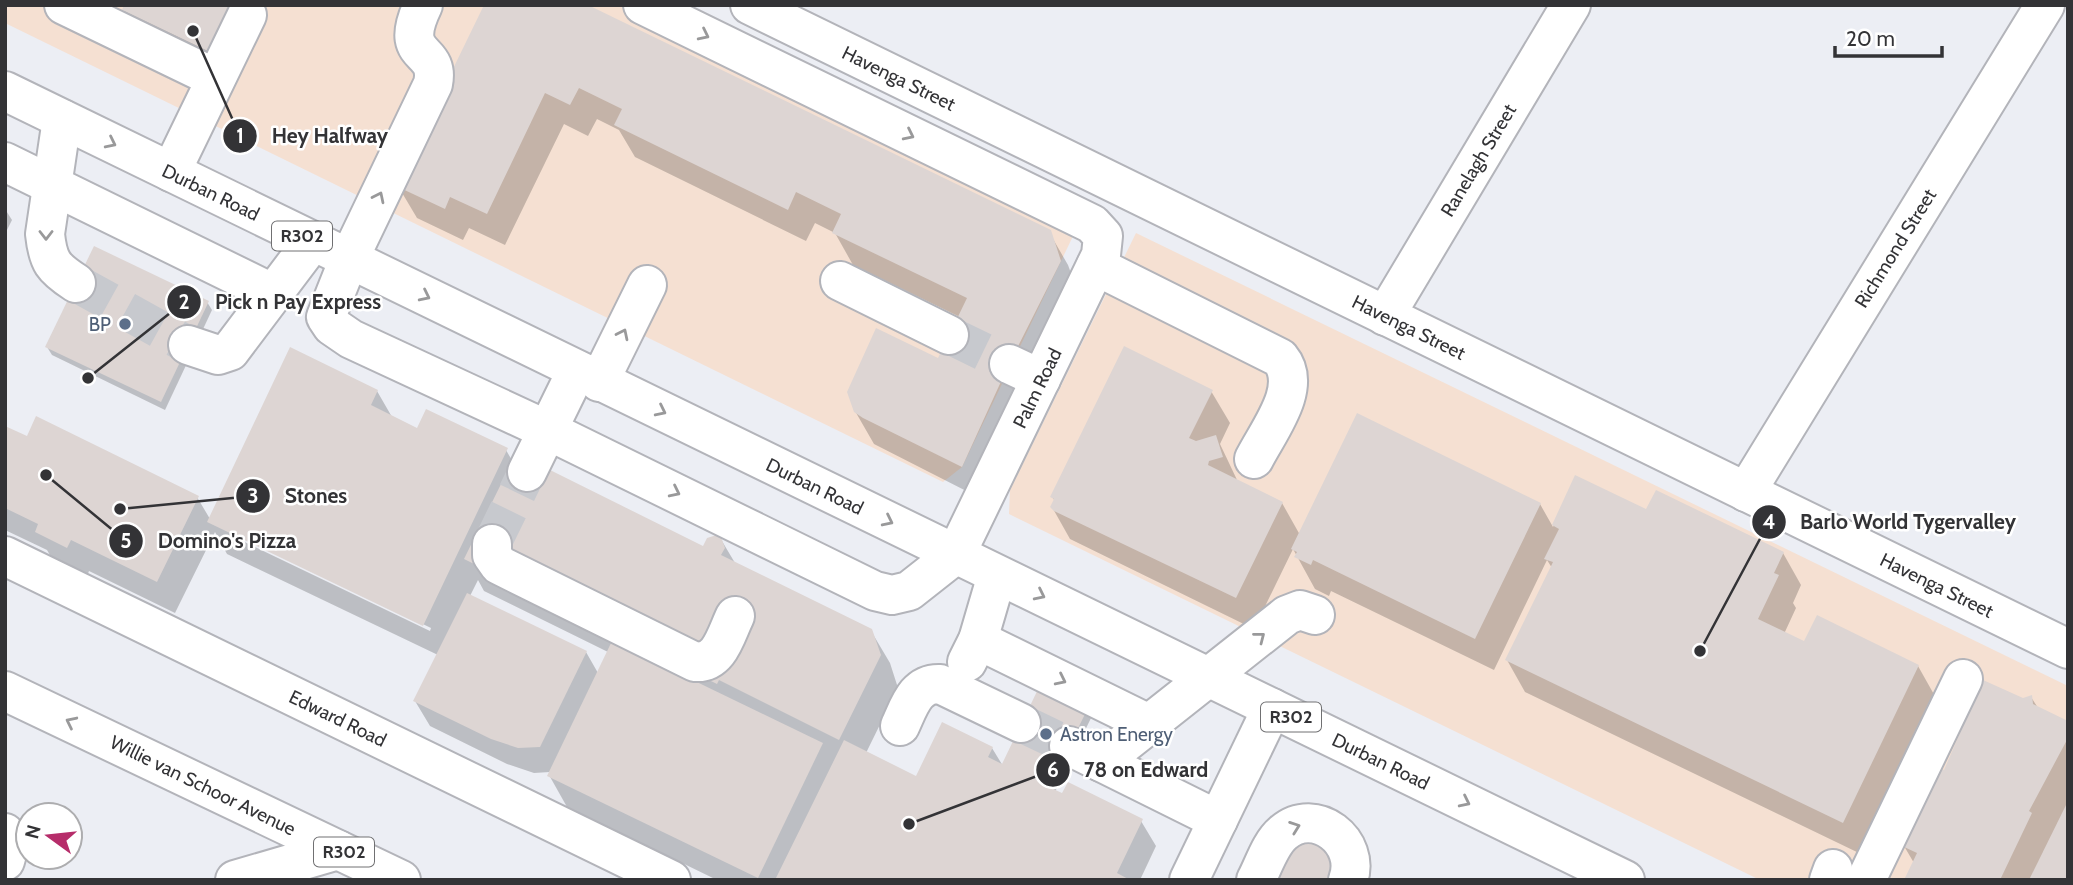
<svg xmlns="http://www.w3.org/2000/svg" width="2073" height="885" viewBox="0 0 2073 885" font-family="Cabin,sans-serif">
<rect width="100%" height="100%" fill="#eceef4"/>
<g fill="#f5e0d2">
<polygon points="5,5 672,5 1087,207 962,467 943,482 5,23"/>
<polygon points="1136,233 2068,686 2068,880 1760,880 1009,514 1010,490"/>
</g>
<g fill="#0003" fill-rule="evenodd">
<polygon points="126,5 266,5 229,83 142,42 124,10"/>
<polygon points="486,5 1049,232 1068,265 1079,295 980,498 874,444 855,411 939,361 960,317 853,265 835,233 815,223 806,241 635,157 619,130 597,119 588,136 564,124 505,245 469,228 463,240 417,218 398,186"/>
<polygon points="5,209 12,220 5,234"/>
<polygon points="207,302 212,310 165,410 52,355 47,347"/>
<path d="M377,391L392,417L418,430L506,450L521,476L704,548L719,536L735,563L871,631L890,663L898,688L866,753L917,778L992,748L1003,766L1042,685L1092,716L1055,792L1141,821L1156,846L1140,880H717L567,807L549,775L550,772L534,773L507,764L430,726L415,701L438,655L227,554L215,532L175,613L89,571L86,579L55,564L47,550L5,530V428L28,439L197,497L210,519ZM234,533L431,628L430,631L234,537ZM478,580L484,591L608,652L598,673L586,652L470,596Z"/>
<polygon points="1211,391 1230,423 1220,444 1238,482 1282,503 1300,535 1540,504 1553,527 1576,477 1647,512 1783,553 1801,585 1793,603 1796,608 1784,634 1805,644 1918,666 1936,698 1861,854 1525,692 1507,660 1552,568 1547,560 1494,670 1331,591 1329,596 1315,589 1293,549 1254,629 1070,539 1052,507 1055,501 1052,497"/>
<polygon points="2031,697 2038,708 2068,723 2068,880 1906,880 1914,863 1904,846 1945,772 2023,700"/>
</g>
<g fill="#ddd5d3">
<polygon points="124,5 233,5 210,52 122,10"/>
<polygon points="484,5 588,5 1051,230 1061,261 1009,364 962,467 863,418 854,412 847,392 876,328 938,358 967,298 832,233 841,214 796,192 788,210 614,125 622,109 579,88 570,105 545,93 487,214 450,197 445,209 396,186"/>
<polygon points="94,246 209,301 161,402 45,347"/>
<polygon points="1124,346 1213,390 1189,438 1196,441 1216,435 1223,457 1209,461 1208,465 1283,502 1236,598 1054,511 1050,507 1054,499 1050,497"/>
<polygon points="290,347 378,390 371,405 417,428 426,409 508,448 423,626 207,522"/>
<polygon points="1357,413 1541,503 1475,639 1313,560 1311,565 1294,557 1297,552 1291,549"/>
<polygon points="36,416 199,496 157,582 71,540 67,548 35,532 38,524 5,508 5,426 27,436"/>
<polygon points="542,466 703,546 707,538 720,534 725,548 721,555 872,629 881,655 839,740 719,680 717,684 464,559 503,480"/>
<polygon points="1575,475 1646,509 1656,490 1784,552 1774,573 1779,575 1758,619 1804,641 1817,615 1919,665 1843,823 1505,660 1553,562 1544,559 1559,529 1552,525"/>
<polygon points="467,593 587,651 540,747 518,748 491,739 413,701"/>
<polygon points="612,641 823,743 758,878 547,776"/>
<polygon points="1983,680 2023,698 2032,695 2033,704 2068,721 2068,738 2029,811 2032,813 2000,880 1904,880 1917,853 1902,846 1940,768 1944,770"/>
<polygon points="1041,683 1089,706 1049,787 1062,793 1068,782 1143,819 1117,873 1130,880 775,880 844,740 916,776 942,722 993,747 988,757 1002,764"/>
<polygon points="2068,801 2068,880 2029,880"/>
<polygon points="1308,839 1340,855 1339,880 1273,880 1289,847"/>
</g>
<g fill="none" stroke-linecap="round" stroke-linejoin="round">
<g stroke="#c7c9ce" stroke-width="38" stroke-dasharray="38 19" stroke-linecap="butt">
<polyline points="76,283 188,345"/>
<polyline points="949,335 1009,364"/>
<polyline points="492,544 527,472"/>
<polyline points="1021,723 1069,746"/>
</g>
<g stroke="#b3b4ba" stroke-width="42">
<g id="minor">
<polyline points="64,5 215,78"/>
<path d="M423,5C396,62 441,45 433,84L349,259L326,317L332,326L351,339L547,430L875,591L892,595L909,591L956,554L1101,255L1103,236L1092,224L643,5"/>
<polyline points="750,5 2068,649"/>
<path d="M62,119L45,234C48,262 53,268 76,283"/>
<polyline points="5,162 274,294"/>
<polyline points="171,172 247,15"/>
<path d="M1096,266L1280,358C1304,387 1268,431 1254,459"/>
<polyline points="840,281 949,335"/>
<polyline points="1385,316 1571,5"/>
<polyline points="188,345 218,355 230,351 313,241"/>
<polyline points="1009,364 1041,379"/>
<polyline points="599,382 647,285"/>
<polyline points="527,472 577,370"/>
<polyline points="1746,492 2045,5"/>
<path d="M492,544V555L499,565L695,662C720,664 726,634 735,616"/>
<polyline points="5,556 671,880"/>
<polyline points="978,640 1149,724"/>
<polyline points="967,662 978,640 997,575"/>
<path d="M900,726C909,707 915,683 940,684L1021,723"/>
<polyline points="1069,746 1218,820"/>
<polyline points="1101,762 1287,615 1300,610 1315,615"/>
<polyline points="5,833 10,843 5,861"/>
<polyline points="235,880 338,850"/>
<polyline points="1189,880 1272,708"/>
<path d="M1256,880C1264,865 1270,844 1283,833C1315,805 1362,842 1348,880"/>
<polyline points="1829,880 1833,869"/>
<polyline points="1866,880 1963,679"/>
</g>
</g>
<g stroke="#b3b4ba" stroke-width="42">
<g id="major">
<polyline points="5,91 1625,880"/>
<polyline points="5,691 401,880"/>
</g>
</g>
<use href="#minor" stroke="#fff" stroke-width="38"/>
<use href="#major" stroke="#fff" stroke-width="38"/>
</g>
<defs><path id="oneway-chevron" d="M-2-3.5L2.5 0L-2 3.5" fill="none" stroke-width="1.6" stroke-linecap="round" stroke-linejoin="round" transform="scale(1.75)"/></defs>
<g stroke="#99999a">
<use href="#oneway-chevron" transform="translate(704 35) rotate(26)"/>
<use href="#oneway-chevron" transform="translate(909 135) rotate(26)"/>
<use href="#oneway-chevron" transform="translate(111 143) rotate(26)"/>
<use href="#oneway-chevron" transform="translate(379 197) rotate(-64)"/>
<use href="#oneway-chevron" transform="translate(46 235) rotate(90)"/>
<use href="#oneway-chevron" transform="translate(425 296) rotate(26)"/>
<use href="#oneway-chevron" transform="translate(623 334) rotate(-64)"/>
<use href="#oneway-chevron" transform="translate(661 411) rotate(26)"/>
<use href="#oneway-chevron" transform="translate(675 492) rotate(26)"/>
<use href="#oneway-chevron" transform="translate(888 521) rotate(26)"/>
<use href="#oneway-chevron" transform="translate(1040 595) rotate(26)"/>
<use href="#oneway-chevron" transform="translate(1260 637) rotate(-38)"/>
<use href="#oneway-chevron" transform="translate(1061 680) rotate(26)"/>
<use href="#oneway-chevron" transform="translate(71 722) rotate(-154)"/>
<use href="#oneway-chevron" transform="translate(1465 802) rotate(26)"/>
<use href="#oneway-chevron" transform="translate(1295 827) rotate(-20)"/>
</g>
<g fill="#5c6f8a" stroke="#fff" stroke-width="2.5">
<circle cx="125" cy="324" r="7"/>
<circle cx="1046" cy="734" r="7"/>
</g>
<g text-anchor="middle" stroke-width="5" stroke-linejoin="round" paint-order="stroke">
<g fill="#fff" stroke="#707072" stroke-width="2">
<rect x="272" y="221.5" width="60" height="29" rx="5"/>
<rect x="1261" y="702.5" width="60" height="29" rx="5"/>
<rect x="314" y="837.5" width="60" height="29" rx="5"/>
</g>
<g font-size="18" font-weight="bold" fill="#333336">
<text x="302" y="242">R302</text>
<text x="1291" y="723">R302</text>
<text x="344" y="858">R302</text>
</g>
<g font-size="19" fill="#333336" stroke="#fff">
<text transform="translate(899 78) rotate(26)" y="7">Havenga Street</text>
<text transform="translate(1478 160) rotate(-59)" y="7">Ranelagh Street</text>
<text transform="translate(211 192) rotate(26)" y="7">Durban Road</text>
<text transform="translate(1895 248) rotate(-58)" y="7">Richmond Street</text>
<text transform="translate(1409 327) rotate(26)" y="7">Havenga Street</text>
<text transform="translate(1037 388) rotate(-64)" y="7">Palm Road</text>
<text transform="translate(815 486) rotate(26)" y="7">Durban Road</text>
<text transform="translate(1937 585) rotate(26)" y="7">Havenga Street</text>
<text transform="translate(338 718) rotate(26)" y="7">Edward Road</text>
<text transform="translate(1381 761) rotate(26)" y="7">Durban Road</text>
<text transform="translate(203 785) rotate(26)" y="7">Willie van Schoor Avenue</text>
</g>
<g font-size="19" fill="#4e5e75" stroke="#fff" text-anchor="end">
<text x="111" y="331">BP</text>
<text x="1060" y="741" text-anchor="start">Astron Energy</text>
</g>
</g>
<path fill="none" stroke="#333336" stroke-width="2.5" d="M193 31L240 136M88 378L184 302M120 509L253 496M1700 651L1769 522M46 475L126 541M909 824L1053 770"/>
<g fill="#333336" stroke="#fff" stroke-width="2.5">
<circle cx="193" cy="31" r="7"/>
<circle cx="88" cy="378" r="7"/>
<circle cx="120" cy="509" r="7"/>
<circle cx="1700" cy="651" r="7"/>
<circle cx="46" cy="475" r="7"/>
<circle cx="909" cy="824" r="7"/>
<circle cx="240" cy="136" r="18"/>
<circle cx="184" cy="302" r="18"/>
<circle cx="253" cy="496" r="18"/>
<circle cx="1769" cy="522" r="18"/>
<circle cx="126" cy="541" r="18"/>
<circle cx="1053" cy="770" r="18"/>
</g>
<g font-size="21" text-anchor="middle" font-weight="bold" fill="#fff">
<text x="240" y="143">1</text>
<text x="184" y="309">2</text>
<text x="253" y="503">3</text>
<text x="1769" y="529">4</text>
<text x="126" y="548">5</text>
<text x="1053" y="777">6</text>
</g>
<g font-size="21" text-anchor="middle" font-weight="bold" fill="#333336" stroke="#fff" stroke-width="5" stroke-linejoin="round" paint-order="stroke">
<text x="330" y="143">Hey Halfway</text>
<text x="298" y="309">Pick n Pay Express</text>
<text x="316" y="503">Stones</text>
<text x="1908" y="529">Barlo World Tygervalley</text>
<text x="227" y="548">Domino's Pizza</text>
<text x="1146" y="777">78 on Edward</text>
</g>
<rect width="2073" height="885" fill="none" stroke="#333336" stroke-width="14"/>
<g transform="translate(49 836) rotate(285)"><circle r="33" fill="#ffffff" stroke="#adadaf" stroke-width="2"/>
<path d="M0-5L12 26L0 18L-12 26Z" fill="#b62d6a"/>
<text y="-10" font-size="19" font-weight="bold" text-anchor="middle" fill="#333336">N</text>
</g>
<path d="M1835 46v10h107v-10" fill="none" stroke="#333336" stroke-width="3.5"/>
<text x="1846" y="46" font-size="21" fill="#333336" stroke="#ffffff" stroke-width="5" paint-order="stroke">20 m</text>
</svg>
